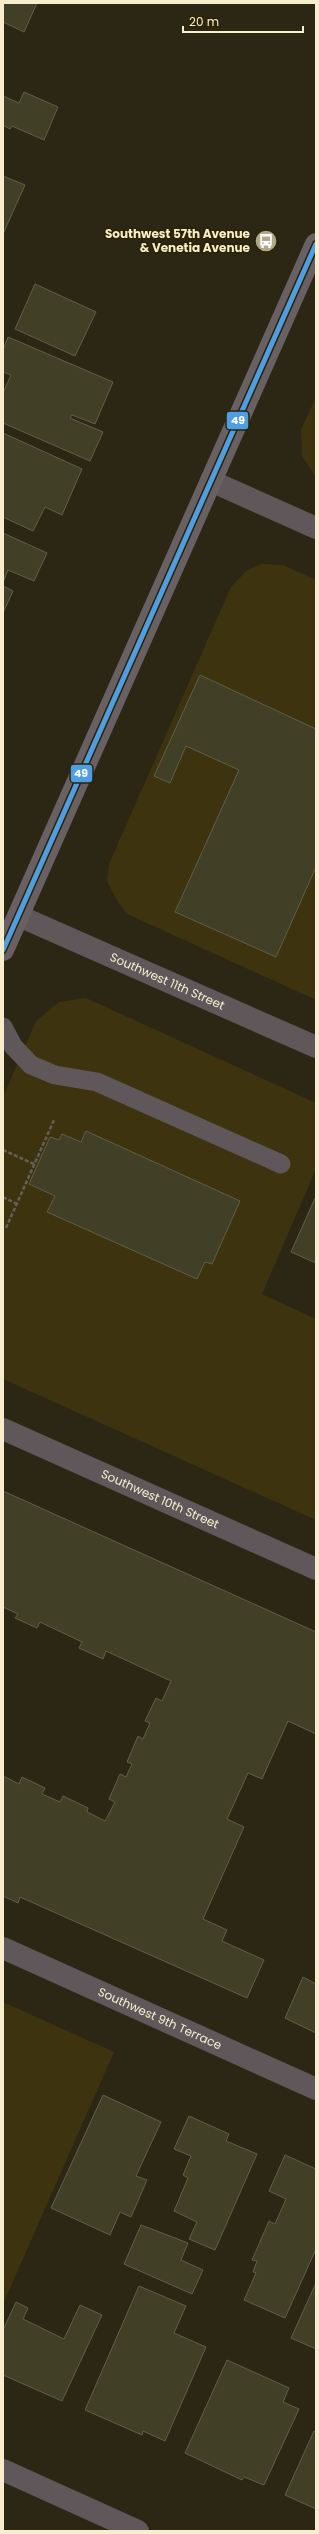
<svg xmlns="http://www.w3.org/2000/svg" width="319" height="2534" viewBox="0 0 319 2534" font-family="Poppins,sans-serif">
<rect width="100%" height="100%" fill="#2c2714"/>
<g fill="#3d330e">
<polygon points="316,397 316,477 302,456 301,430"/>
<polygon points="262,564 283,565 316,580 316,1000 127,914 115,897 107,881 109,864 231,587 247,570"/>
<polygon points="86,998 316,1103 316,1169 262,1294 316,1319 316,1520 3,1379 3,1097 36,1021 59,1002"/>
<polygon points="3,2002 114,2052 3,2304"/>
</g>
<g fill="#423f27" stroke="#5f5f4a">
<polygon points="3,3 37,3 24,32 3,22"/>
<polygon points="24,92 58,107 44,140 12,126 10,129 3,125 3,96 19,103"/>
<polygon points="3,176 25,185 3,234"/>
<polygon points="35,284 96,312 75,356 15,329"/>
<polygon points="8,337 113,382 95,424 72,415 70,418 103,432 90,461 3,423 3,393 11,375 3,372 3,350"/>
<polygon points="3,433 82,469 62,515 45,507 33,531 3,517"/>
<polygon points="3,533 47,553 34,581 8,570 3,582"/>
<polygon points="3,586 13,591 3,613"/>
<polygon points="200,675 316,729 316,867 276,957 175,912 239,770 186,746 170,783 154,776"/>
<polygon points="86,1131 240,1201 212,1264 205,1262 197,1279 47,1212 55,1196 29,1184 50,1137 59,1140 62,1134 81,1142"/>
<polygon points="316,1196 316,1263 291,1252"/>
<polygon points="3,1491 316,1632 316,1734 288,1721 262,1779 248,1773 227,1819 244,1827 203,1919 227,1930 222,1941 264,1960 247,1998 20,1897 18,1903 3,1896 3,1776 19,1784 22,1777 45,1788 42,1794 60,1802 63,1796 88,1808 87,1812 105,1821 115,1802 109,1799 120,1774 126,1777 132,1764 127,1762 138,1736 143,1739 150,1723 145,1721 156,1698 162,1701 171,1681 106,1651 103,1659 79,1648 82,1642 40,1622 37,1628 15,1618 18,1614 3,1607"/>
<polygon points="303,1977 316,1984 316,2033 285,2018"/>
<polygon points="103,2095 161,2122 136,2176 147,2180 131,2217 120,2212 110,2235 51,2208"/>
<polygon points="189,2116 229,2134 226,2141 257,2154 215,2250 189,2239 197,2222 174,2211 188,2178 183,2175 191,2156 174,2149"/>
<polygon points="285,2155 316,2169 316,2249 285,2318 244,2300 256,2273 253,2272 257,2261 252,2260 269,2221 275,2224 286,2199 269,2191"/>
<polygon points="141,2225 188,2243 181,2260 203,2270 192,2294 124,2264"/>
<polygon points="316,2283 316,2349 291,2338"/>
<polygon points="139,2286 186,2306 174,2333 206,2347 165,2441 143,2431 142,2435 85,2410"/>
<polygon points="16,2302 28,2308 23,2319 64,2339 80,2305 102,2315 62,2401 3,2375 3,2330"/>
<polygon points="227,2360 289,2388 283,2402 299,2409 264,2485 244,2477 242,2480 185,2453"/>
<polygon points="314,2431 316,2432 316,2509 285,2495"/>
</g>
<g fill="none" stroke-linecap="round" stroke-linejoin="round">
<g stroke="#655f5b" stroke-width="2.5" stroke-dasharray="4 2" stroke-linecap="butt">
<polyline points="3,1150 34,1164"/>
<polyline points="3,1197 17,1204"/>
<polyline points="6,1228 54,1120"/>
</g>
<polyline stroke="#5f575a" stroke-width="19" points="3,1027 13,1046 31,1065 55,1075 97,1082 281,1164"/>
<g stroke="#5f575a" stroke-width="22">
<polyline points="211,481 316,528"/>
<path id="s1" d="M19,916L316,1047"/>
<path id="s2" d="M3,1429L316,1569"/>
<path id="s3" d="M3,1948L316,2089"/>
<polyline points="3,2470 138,2531"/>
</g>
<polyline stroke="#696064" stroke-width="22" points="3,950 316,244"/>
<g stroke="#2c2301" stroke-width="8">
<polyline id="bus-1" points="3,950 316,244"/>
</g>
<use href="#bus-1" stroke="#4d9ee5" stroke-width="5"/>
</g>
<defs>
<g id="bus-disc" transform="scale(1.15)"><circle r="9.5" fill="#b0a88d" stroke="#2c2301"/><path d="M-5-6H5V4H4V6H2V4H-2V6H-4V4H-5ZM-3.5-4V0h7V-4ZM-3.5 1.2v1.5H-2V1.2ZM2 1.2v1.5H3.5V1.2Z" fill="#fff"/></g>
</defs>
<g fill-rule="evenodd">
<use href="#bus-disc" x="266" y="241"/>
</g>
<g text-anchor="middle" stroke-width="3" stroke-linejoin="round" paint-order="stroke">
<g font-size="12" font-weight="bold" fill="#f7eece" stroke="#2c2301" text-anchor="end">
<text x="250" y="238">Southwest 57th Avenue<tspan x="250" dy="14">&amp; Venetia Avenue</tspan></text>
</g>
<g font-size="12" fill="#f7eece" stroke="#2c2301">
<text dy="4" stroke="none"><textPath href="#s1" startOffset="162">Southwest 11th Street</textPath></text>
<text dy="4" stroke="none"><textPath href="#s2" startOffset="172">Southwest 10th Street</textPath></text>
<text dy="4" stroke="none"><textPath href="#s3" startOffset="172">Southwest 9th Terrace</textPath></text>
</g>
</g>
<g stroke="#2c2301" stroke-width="1.5">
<rect x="226" y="411" width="23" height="19" rx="4" fill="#4d9ee5"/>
<rect x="70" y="764" width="23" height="19" rx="4" fill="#4d9ee5"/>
</g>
<g font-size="11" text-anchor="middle" font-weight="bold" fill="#fff">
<text x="238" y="424">49</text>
<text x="81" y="777">49</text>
</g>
<rect width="319" height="2534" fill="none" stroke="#f7eece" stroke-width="8"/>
<path d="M183 26v6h120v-6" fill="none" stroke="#f7eece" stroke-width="2"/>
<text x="189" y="26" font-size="12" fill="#f7eece" stroke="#2c2301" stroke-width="3" paint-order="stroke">20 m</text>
</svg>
